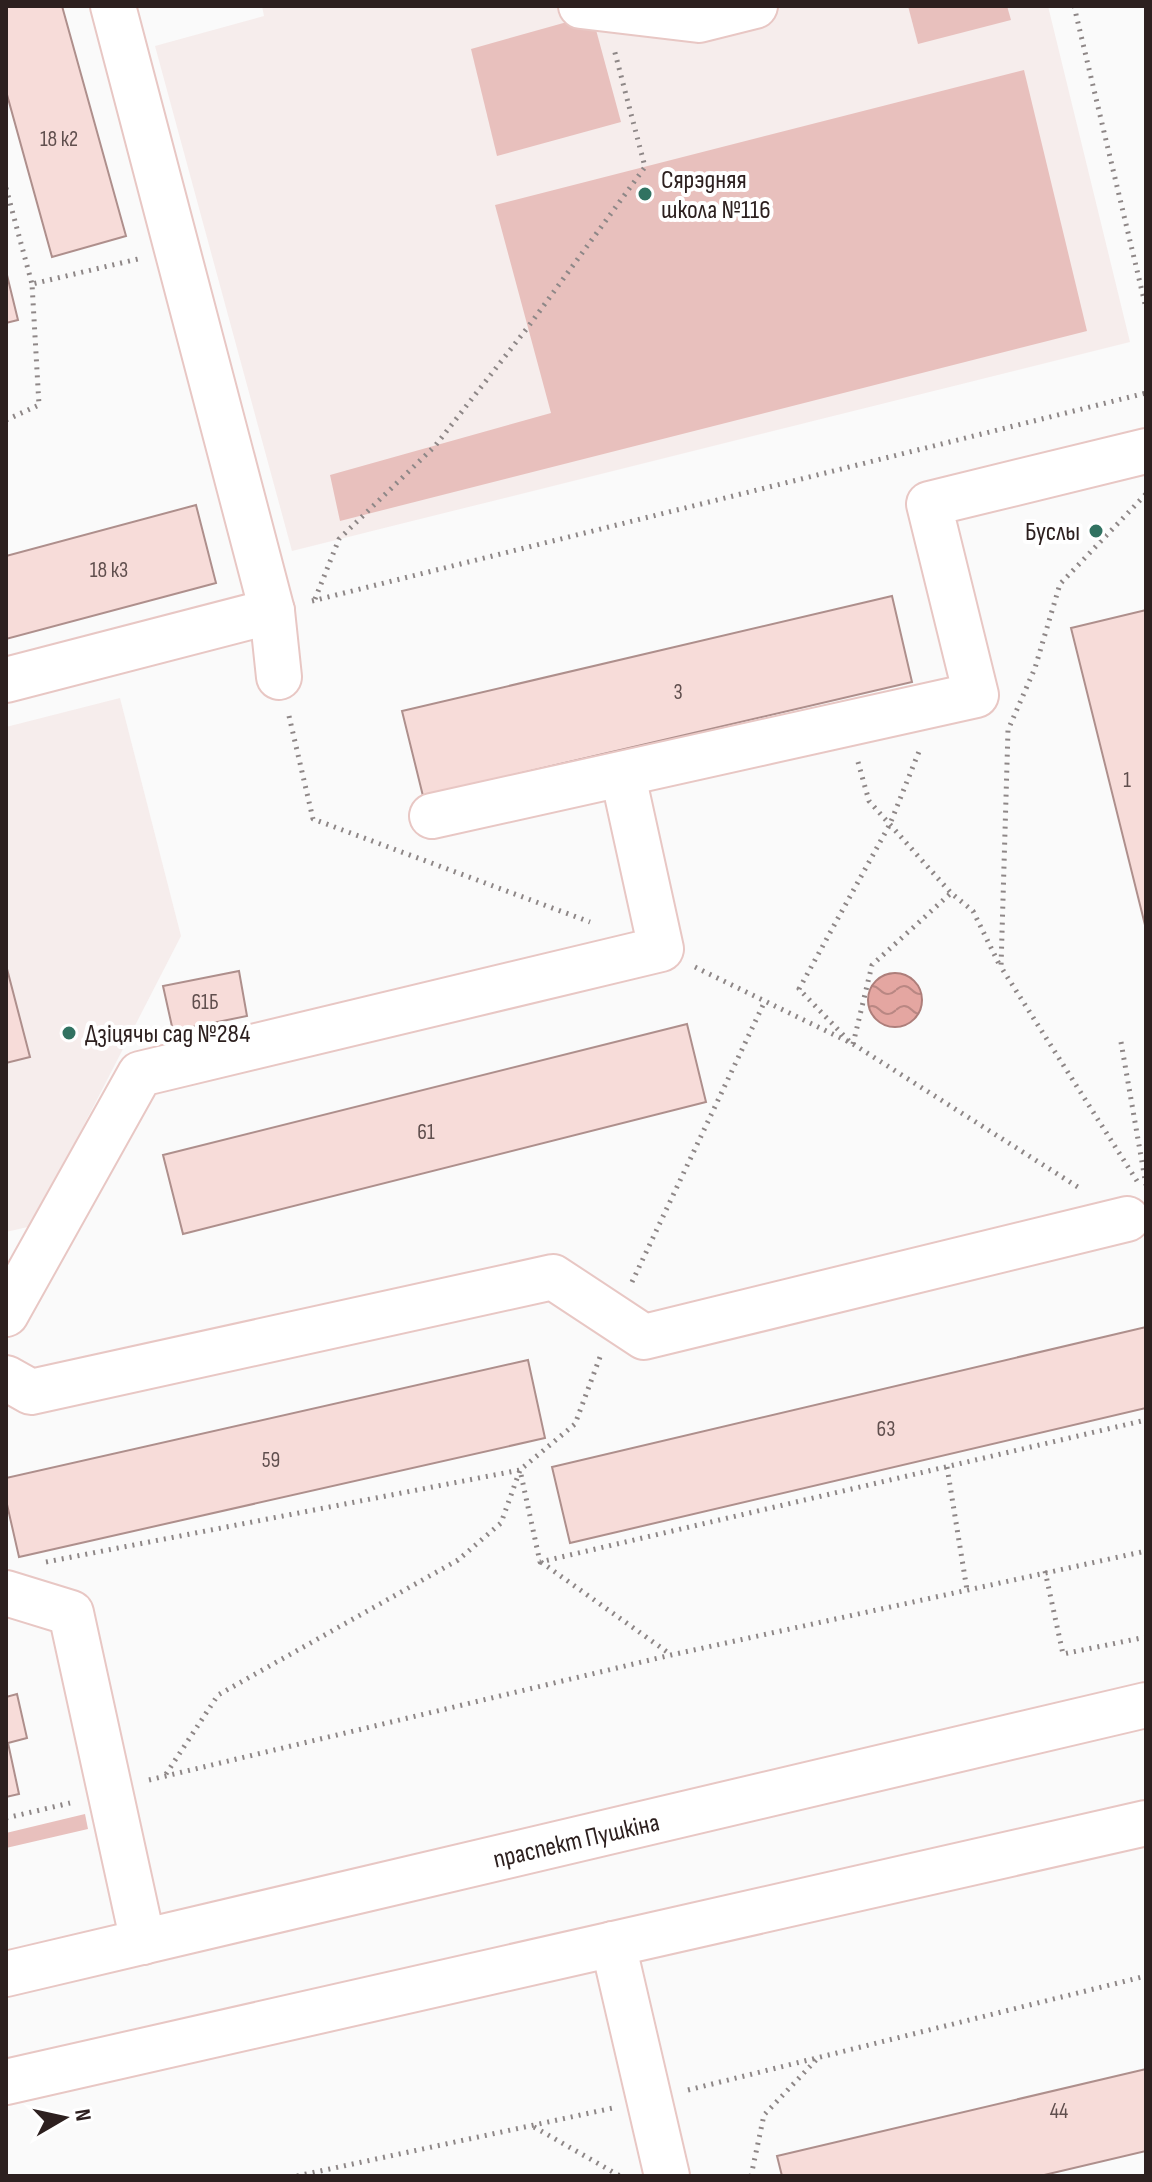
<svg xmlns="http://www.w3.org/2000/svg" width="1152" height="2182" viewBox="0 0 1152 2182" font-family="'Sofia Sans Condensed',sans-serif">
<defs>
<pattern id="water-waves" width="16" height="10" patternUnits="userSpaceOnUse" patternTransform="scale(2)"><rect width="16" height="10" fill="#e4a6a1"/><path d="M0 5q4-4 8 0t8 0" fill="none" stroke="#b98783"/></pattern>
</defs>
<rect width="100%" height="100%" fill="#fafafa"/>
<g fill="#f6edec">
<polygon points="262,6 1048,6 1130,342 292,551 155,46 264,16"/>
<polygon points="120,698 181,936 32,1226 6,1232 6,727"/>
</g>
<g fill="#e8c0bd">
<polygon points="908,6 1007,6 1011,20 918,44"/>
<polygon points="592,15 621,122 497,156 471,49"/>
<polygon points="1024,70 1087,331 340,521 330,475 551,413 495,205"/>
<polygon points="85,1814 88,1829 6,1848 6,1833"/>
</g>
<circle fill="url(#water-waves)" stroke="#ad7e7a" stroke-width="2" cx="895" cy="1000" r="27"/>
<g fill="#f7dcd9" stroke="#ae8f8c" stroke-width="2">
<polygon points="6,6 62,6 126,236 52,257 6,91"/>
<polygon points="6,271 18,320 6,323"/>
<polygon points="196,505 216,583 6,639 6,556"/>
<polygon points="892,596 912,682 423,796 402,711"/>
<polygon points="1146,610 1146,929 1071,628"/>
<polygon points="6,965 30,1057 6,1063"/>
<polygon points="239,971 247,1016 173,1031 163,986"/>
<polygon points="687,1024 706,1102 183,1234 163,1155"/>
<polygon points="1146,1327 1146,1408 570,1543 552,1467"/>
<polygon points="528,1360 545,1438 19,1557 6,1500 6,1478"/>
<polygon points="17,1694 27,1738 8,1743 19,1794 6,1797 6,1697"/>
<polygon points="1146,2069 1146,2151 1040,2176 782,2176 777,2156"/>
</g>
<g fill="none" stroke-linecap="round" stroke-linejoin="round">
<g stroke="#e8c7c4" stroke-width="48">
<g id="minor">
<polyline points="113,6 272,611 279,677"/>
<polyline points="581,6 699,20 755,6"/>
<polyline points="6,680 272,611"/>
<polyline points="432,816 976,695 929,504 1146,451"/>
<polyline points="6,1314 140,1074 661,949 623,776"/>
<polyline points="6,1378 31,1392 553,1277 644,1337 1127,1219"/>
<polyline points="6,1593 71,1613 143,1942"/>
<polyline points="613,1944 667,2176"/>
</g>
</g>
<g stroke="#e8c7c4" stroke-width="48">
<g id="major">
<polyline points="6,1974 1146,1705"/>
<polyline points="6,2082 1146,1823"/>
</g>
</g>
<g stroke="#8e8787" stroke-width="5" stroke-dasharray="2 6" stroke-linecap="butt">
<polyline points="1074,6 1146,308"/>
<polyline points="6,188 32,284"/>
<polyline points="6,420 39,405 32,284 138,259"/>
<polyline points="315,599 339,539 435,446 528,327 645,167 614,49"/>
<polyline points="312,601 1146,393"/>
<polyline points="289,716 313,819 590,922"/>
<polyline points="858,762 869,801 951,893 973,911 1000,966"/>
<polyline points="695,967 853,1044 1081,1189"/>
<polyline points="849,1041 799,989 890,824 920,749"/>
<polyline points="1121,1042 1146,1185"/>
<polyline points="853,1044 872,965 951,893"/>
<polyline points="1137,1181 1001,967 1008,730 1035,668 1060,584 1146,494"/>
<polyline points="632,1282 764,1003"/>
<polyline points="947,1467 967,1590"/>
<polyline points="46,1562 520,1470 540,1562 1146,1420"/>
<polyline points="541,1562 670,1654"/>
<polyline points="1045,1571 1063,1654 1146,1637"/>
<polyline points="166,1774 218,1695 458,1560 501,1523 520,1470 575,1424 600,1357"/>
<polyline points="149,1780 671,1655 1146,1551"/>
<polyline points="6,1818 70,1803"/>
<polyline points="688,2090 1146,1976"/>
<polyline points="534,2127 620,2176"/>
<polyline points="297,2176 613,2108"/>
<polyline points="751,2176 764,2115 817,2059"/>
</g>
<use href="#minor" stroke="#fff" stroke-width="44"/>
<use href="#major" stroke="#fff" stroke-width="44"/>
</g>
<g fill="#317261" stroke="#fff" stroke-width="3">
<circle cx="645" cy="194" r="8"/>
<circle cx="1096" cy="531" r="8"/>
<circle cx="69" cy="1033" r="8"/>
</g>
<g text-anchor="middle" stroke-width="8" stroke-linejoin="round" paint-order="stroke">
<g font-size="22" fill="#604f4e">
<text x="59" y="146">18 к2</text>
<text x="109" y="577">18 к3</text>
<text x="678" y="699">3</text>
<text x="1127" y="787">1</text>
<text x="205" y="1009">61Б</text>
<text x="426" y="1139">61</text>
<text x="886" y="1436">63</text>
<text x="271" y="1467">59</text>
<text x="1059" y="2118">44</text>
</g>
<g font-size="26" fill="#2d201f" stroke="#fff" text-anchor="start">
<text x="661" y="188">Сярэдняя<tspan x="661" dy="30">школа №116</tspan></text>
<text x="1080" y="540" text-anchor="end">Буслы</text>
<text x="85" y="1042">Дзіцячы сад №284</text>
</g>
<g font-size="26" fill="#2d201f" stroke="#fff">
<text transform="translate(576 1840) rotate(-13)" y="9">праспект Пушкіна</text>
</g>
</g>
<rect width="1152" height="2182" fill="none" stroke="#2d201f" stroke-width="16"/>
<g transform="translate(64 2118) rotate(81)" stroke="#ffffff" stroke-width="6" paint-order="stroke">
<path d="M0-6L14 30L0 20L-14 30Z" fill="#2d201f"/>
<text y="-12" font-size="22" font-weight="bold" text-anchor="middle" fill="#2d201f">N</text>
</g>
</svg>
